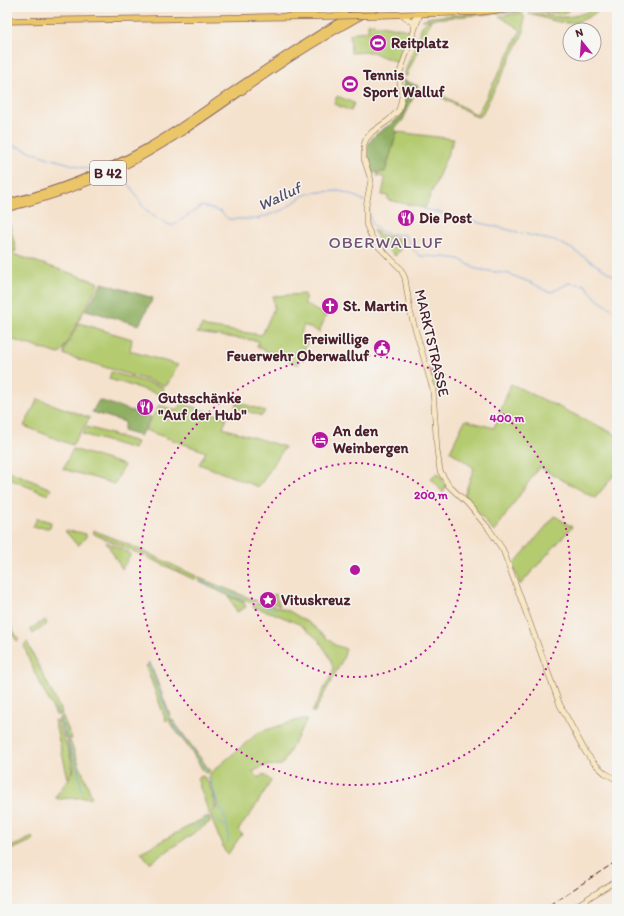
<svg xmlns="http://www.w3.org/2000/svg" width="624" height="916" viewBox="0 0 624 916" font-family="Itim,sans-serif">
<rect width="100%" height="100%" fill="#f6f6f2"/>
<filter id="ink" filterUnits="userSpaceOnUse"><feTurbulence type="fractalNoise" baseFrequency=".025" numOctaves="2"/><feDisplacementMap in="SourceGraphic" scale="8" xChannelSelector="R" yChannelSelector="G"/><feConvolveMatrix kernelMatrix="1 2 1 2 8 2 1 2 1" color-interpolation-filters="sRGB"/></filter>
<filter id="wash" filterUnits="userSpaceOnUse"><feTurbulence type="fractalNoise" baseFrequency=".012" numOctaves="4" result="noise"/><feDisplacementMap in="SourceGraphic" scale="16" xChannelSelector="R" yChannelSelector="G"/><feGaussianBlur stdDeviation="0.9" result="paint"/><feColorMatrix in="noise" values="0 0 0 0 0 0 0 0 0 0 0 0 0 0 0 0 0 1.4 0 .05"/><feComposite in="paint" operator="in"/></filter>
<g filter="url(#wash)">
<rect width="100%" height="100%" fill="#f5e2cd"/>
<g fill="#b4cb70" stroke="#7f754e">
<polygon points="546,7 568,7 568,11 563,14 532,10 422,20 429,17"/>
<path d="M605,7C595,13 583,22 570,23C557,23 542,17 529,14C542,12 554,18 566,17C580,16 592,9 605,7Z"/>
<polygon points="522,13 524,17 524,32 481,116 477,117 437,95 438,93 477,115 521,30 499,16"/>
<polygon points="431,20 406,77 405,73 406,69 422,26 427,21"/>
<polygon points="368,23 409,30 398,63 372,52 351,53 350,34 357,32 368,31"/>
<polygon points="337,96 354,103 351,111 334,104"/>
<polygon points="397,132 454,139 425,208 388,200 388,196 382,195 385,179 383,177 377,176 378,173 385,172"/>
<polygon points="7,213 16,250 15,252 7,250"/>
<path d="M373,230L382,235L402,239C403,246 399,251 395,256L380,242Z"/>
<polygon points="7,252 97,282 98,285 61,353 59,354 7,338"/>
<polygon points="305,294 305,304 326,316 319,332 304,325 301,333 309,338 298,365 257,347 259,341 197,333 202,325 206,327 262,335 274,308 273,296"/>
<polygon points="79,323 132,339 130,351 178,365 167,385 163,385 65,355 64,354 65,348"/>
<polygon points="429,369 435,372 434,376 438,377 439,374 443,377 443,379 439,381 436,388 439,389 437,392 435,391"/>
<polygon points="111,372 163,387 164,388 162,395 109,379"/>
<polygon points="511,384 617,435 617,475 615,474 595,498 539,467 494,532 464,496 474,468 450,451 465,420 494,428"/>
<polygon points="38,399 90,418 72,445 24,426"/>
<polygon points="237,402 265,411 262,416 235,407"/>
<polygon points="181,403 227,418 223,428 285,447 259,487 199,464 206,452 145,430 159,405 178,411"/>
<polygon points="87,427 137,442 134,449 82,434"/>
<polygon points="73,449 124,465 115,484 63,469"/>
<polygon points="7,470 51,489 48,495 7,478"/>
<polygon points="437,473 439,474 446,485 443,493 431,478"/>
<polygon points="555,516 572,527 520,585 513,565"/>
<polygon points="37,518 51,522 50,528 33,527"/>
<polygon points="93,530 146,552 144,556 96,535 93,533"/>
<polygon points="65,531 78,532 86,534 86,537 78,546"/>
<polygon points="106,542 130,553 130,556 122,569"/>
<polygon points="147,553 198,577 196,579 193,579 147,557"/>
<path d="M199,578L257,601C245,606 213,588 200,582L198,580Z"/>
<polygon points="275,594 280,606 266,600 268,598"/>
<polygon points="229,596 244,603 246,607 237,612"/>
<polygon points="262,602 289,611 301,618 313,626 335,645 346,649 343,659 314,713 312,712 333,672 333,667 329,656 318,639 299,624 273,613 252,607 254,605"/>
<polygon points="7,620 19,640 17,641 7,627"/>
<polygon points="45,620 47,624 33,634 30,629"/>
<path d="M27,642L62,713L59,715H56C45,692 31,669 24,645Z"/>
<polygon points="150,663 171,718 166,721 146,666"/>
<polygon points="62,715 72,739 66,739 65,736 58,720 60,717"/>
<polygon points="172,719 210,771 206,773 204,772 192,752 170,723 170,720"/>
<polygon points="302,719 307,720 282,765 264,766 252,772 258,778 264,774 271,781 252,812 238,830 242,834 228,854 225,852 211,818 211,814 216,809 217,804 208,775 259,732"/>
<path d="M54,720L56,721C62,733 71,753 72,766C73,771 70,774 68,778Z"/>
<polygon points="67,741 70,741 92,797 58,799 55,797 73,773 74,766"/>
<path d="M203,776C209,780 216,801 215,808L209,814L197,778Z"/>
<polygon points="206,817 209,817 210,822 151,862 149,862 141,852"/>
<polygon points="32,837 33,840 7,852 7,849"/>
</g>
<g fill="#8faf62" stroke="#6c6746">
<path d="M403,80L418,86L403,120L395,129L397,132L385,172L372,173C363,147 365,141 388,126C393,123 398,119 402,114C407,104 405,90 403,80Z"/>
<polygon points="102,283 153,298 139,325 86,310"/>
<polygon points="99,400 151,417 140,436 123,431 125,422 92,412"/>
</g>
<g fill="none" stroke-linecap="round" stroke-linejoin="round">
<g stroke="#74a6e0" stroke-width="1">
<polyline points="112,7 112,9"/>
<polyline points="7,143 46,157 94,171"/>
<polyline points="111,175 126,180 135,193 143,207 155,217 172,226 202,206 221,212 228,219 257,219 283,210 304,195 318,192 340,191 353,195 364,201"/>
<path d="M368,205C370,209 369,213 370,218C373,234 391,234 405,235L414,250L420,256L444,257L459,259L476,269L509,274L534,284L548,292L554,291L569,283L585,285L598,300L617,312"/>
<polyline points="424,209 558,242 572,249 617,278"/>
<polyline points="200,581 246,600"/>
<polyline points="259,604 275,610"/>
<polyline points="148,662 169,717"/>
<polyline points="55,708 57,713"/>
<polyline points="60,719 67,738"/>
<polyline points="172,722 207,771"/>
<polyline points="68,743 77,766 82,790"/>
<path d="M209,776C212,784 214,794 218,803C224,814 230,829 228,842"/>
<polyline points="213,817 225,826"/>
<polyline points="194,828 208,819"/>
</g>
</g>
</g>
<g filter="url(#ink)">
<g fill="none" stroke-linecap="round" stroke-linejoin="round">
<g stroke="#866364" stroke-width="6">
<g id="secondary">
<polyline points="420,14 399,75 402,97 399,110 389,120 372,132 366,139 364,145 364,159 371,180 366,206 366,224 371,236 377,245 400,268 405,278 410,311 433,390 437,450 440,471 449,486 467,503 489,529 503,550 560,705 586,753 594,763 605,773 617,780"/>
<polyline points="403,15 414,24"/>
<polyline points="414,29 414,20 420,14"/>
<polyline points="571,909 617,880"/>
</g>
</g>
<g stroke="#866364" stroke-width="7">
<g id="primary">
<polyline points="380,15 478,12 530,7"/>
<polyline points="7,21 336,16"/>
</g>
</g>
<g stroke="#866364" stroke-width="8">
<g id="highway">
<path d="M7,203C56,191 104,172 148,147C178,130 206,109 234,90C277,61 320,32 365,7"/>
<path d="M7,208C52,197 96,181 137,159C190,130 238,92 289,59C317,41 347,23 377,7"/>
</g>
</g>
<use href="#secondary" stroke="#f7e8c3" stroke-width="5"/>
<use href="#primary" stroke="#ebc669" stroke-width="5.5"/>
<use href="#highway" stroke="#ebc669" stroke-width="6"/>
<polyline stroke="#4a1f2b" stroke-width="1" stroke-dasharray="6 3" stroke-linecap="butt" points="543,909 617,861"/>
<g stroke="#866364" stroke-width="7" stroke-linecap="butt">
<polyline id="primary-bridge" points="336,16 380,15"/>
</g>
<use href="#primary-bridge" stroke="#ebc669" stroke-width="5.5"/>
</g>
</g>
<g fill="none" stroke="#b5179e" stroke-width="2" stroke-dasharray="2 4">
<circle cx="355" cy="570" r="107"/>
<circle cx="355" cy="570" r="215"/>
</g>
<defs>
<g id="stadium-disc" transform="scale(0.9)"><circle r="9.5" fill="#b5179e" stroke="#f6f6f2"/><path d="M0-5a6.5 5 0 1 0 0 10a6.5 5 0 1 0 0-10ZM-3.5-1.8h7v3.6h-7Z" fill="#fff"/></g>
<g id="restaurant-disc" transform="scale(0.9)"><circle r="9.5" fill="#b5179e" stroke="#f6f6f2"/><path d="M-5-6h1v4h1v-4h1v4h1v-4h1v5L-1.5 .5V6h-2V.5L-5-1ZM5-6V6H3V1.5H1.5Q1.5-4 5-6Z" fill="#fff"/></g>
<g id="church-disc" transform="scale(0.9)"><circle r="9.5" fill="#b5179e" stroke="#f6f6f2"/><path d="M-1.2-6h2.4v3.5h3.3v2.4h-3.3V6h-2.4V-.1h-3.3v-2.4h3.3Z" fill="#fff"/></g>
<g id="civic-disc" transform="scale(0.9)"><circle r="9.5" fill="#b5179e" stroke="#f6f6f2"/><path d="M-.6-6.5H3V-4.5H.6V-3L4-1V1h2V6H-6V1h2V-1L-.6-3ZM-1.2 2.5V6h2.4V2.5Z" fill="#fff"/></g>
<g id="hotel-disc" transform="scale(0.9)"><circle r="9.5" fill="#b5179e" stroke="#f6f6f2"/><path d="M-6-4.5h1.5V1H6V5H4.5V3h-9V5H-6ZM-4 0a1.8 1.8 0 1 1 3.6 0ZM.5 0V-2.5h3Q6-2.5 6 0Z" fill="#fff"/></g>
<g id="sight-disc" transform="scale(0.9)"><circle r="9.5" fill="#b5179e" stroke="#f6f6f2"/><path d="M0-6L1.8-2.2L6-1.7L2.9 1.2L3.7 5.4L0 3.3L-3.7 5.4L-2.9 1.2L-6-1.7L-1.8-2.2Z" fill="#fff"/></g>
</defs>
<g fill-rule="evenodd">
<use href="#stadium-disc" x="378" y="43"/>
<use href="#stadium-disc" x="350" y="84"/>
<use href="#restaurant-disc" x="406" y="218"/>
<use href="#church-disc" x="330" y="306"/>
<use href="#civic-disc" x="382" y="348"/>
<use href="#restaurant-disc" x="145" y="407"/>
<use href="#hotel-disc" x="320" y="440"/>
<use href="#sight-disc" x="268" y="600"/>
</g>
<g text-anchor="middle" stroke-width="3" stroke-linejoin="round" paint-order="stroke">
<rect fill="#f6f6f2" stroke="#7e6067" stroke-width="1" x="90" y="161" width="36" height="24" rx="3"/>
<g font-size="14" font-weight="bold" fill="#4a1f2b">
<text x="108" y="178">B 42</text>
</g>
<g font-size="15" font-weight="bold" fill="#4a1f2b" stroke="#f6f6f2" text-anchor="start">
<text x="391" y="48">Reitplatz</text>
<text x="363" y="80">Tennis<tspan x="363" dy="17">Sport Walluf</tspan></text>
<text x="419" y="223">Die Post</text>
<text x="343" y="311">St. Martin</text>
<text x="369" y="344" text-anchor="end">Freiwillige<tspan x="369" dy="17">Feuerwehr Oberwalluf</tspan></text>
<text x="158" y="403">Gutsschänke<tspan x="158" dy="17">"Auf der Hub"</tspan></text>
<text x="333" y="436">An den<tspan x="333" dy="17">Weinbergen</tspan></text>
<text x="281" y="605">Vituskreuz</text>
</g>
<g font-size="15" fill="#4a1f2b" stroke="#f6f6f2">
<text transform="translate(432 343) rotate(77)" y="5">MARKTSTRASSE</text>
</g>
<g font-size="16" font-style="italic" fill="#594e6a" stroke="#f6f6f2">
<text transform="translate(279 196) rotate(-25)" y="6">Walluf</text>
</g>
<g font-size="17" letter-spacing="1" fill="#755172" stroke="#f6f6f2">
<text x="386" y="248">OBERWALLUF</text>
</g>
</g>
<circle cx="355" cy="570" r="6" fill="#b5179e" stroke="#f6f6f2" stroke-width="2"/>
<g font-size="12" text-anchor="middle" font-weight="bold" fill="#b5179e" stroke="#f6f6f2" stroke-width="3" stroke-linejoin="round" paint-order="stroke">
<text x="507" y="422">400 m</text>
<text x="431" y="499">200 m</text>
</g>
<rect width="624" height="916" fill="none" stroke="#f6f6f2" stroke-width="24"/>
<g transform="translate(582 42) rotate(343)"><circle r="19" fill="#f6f6f2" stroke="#b1a0a2"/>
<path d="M0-3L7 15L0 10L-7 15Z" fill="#b5179e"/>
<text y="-6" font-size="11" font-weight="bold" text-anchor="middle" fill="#4a1f2b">N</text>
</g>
</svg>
